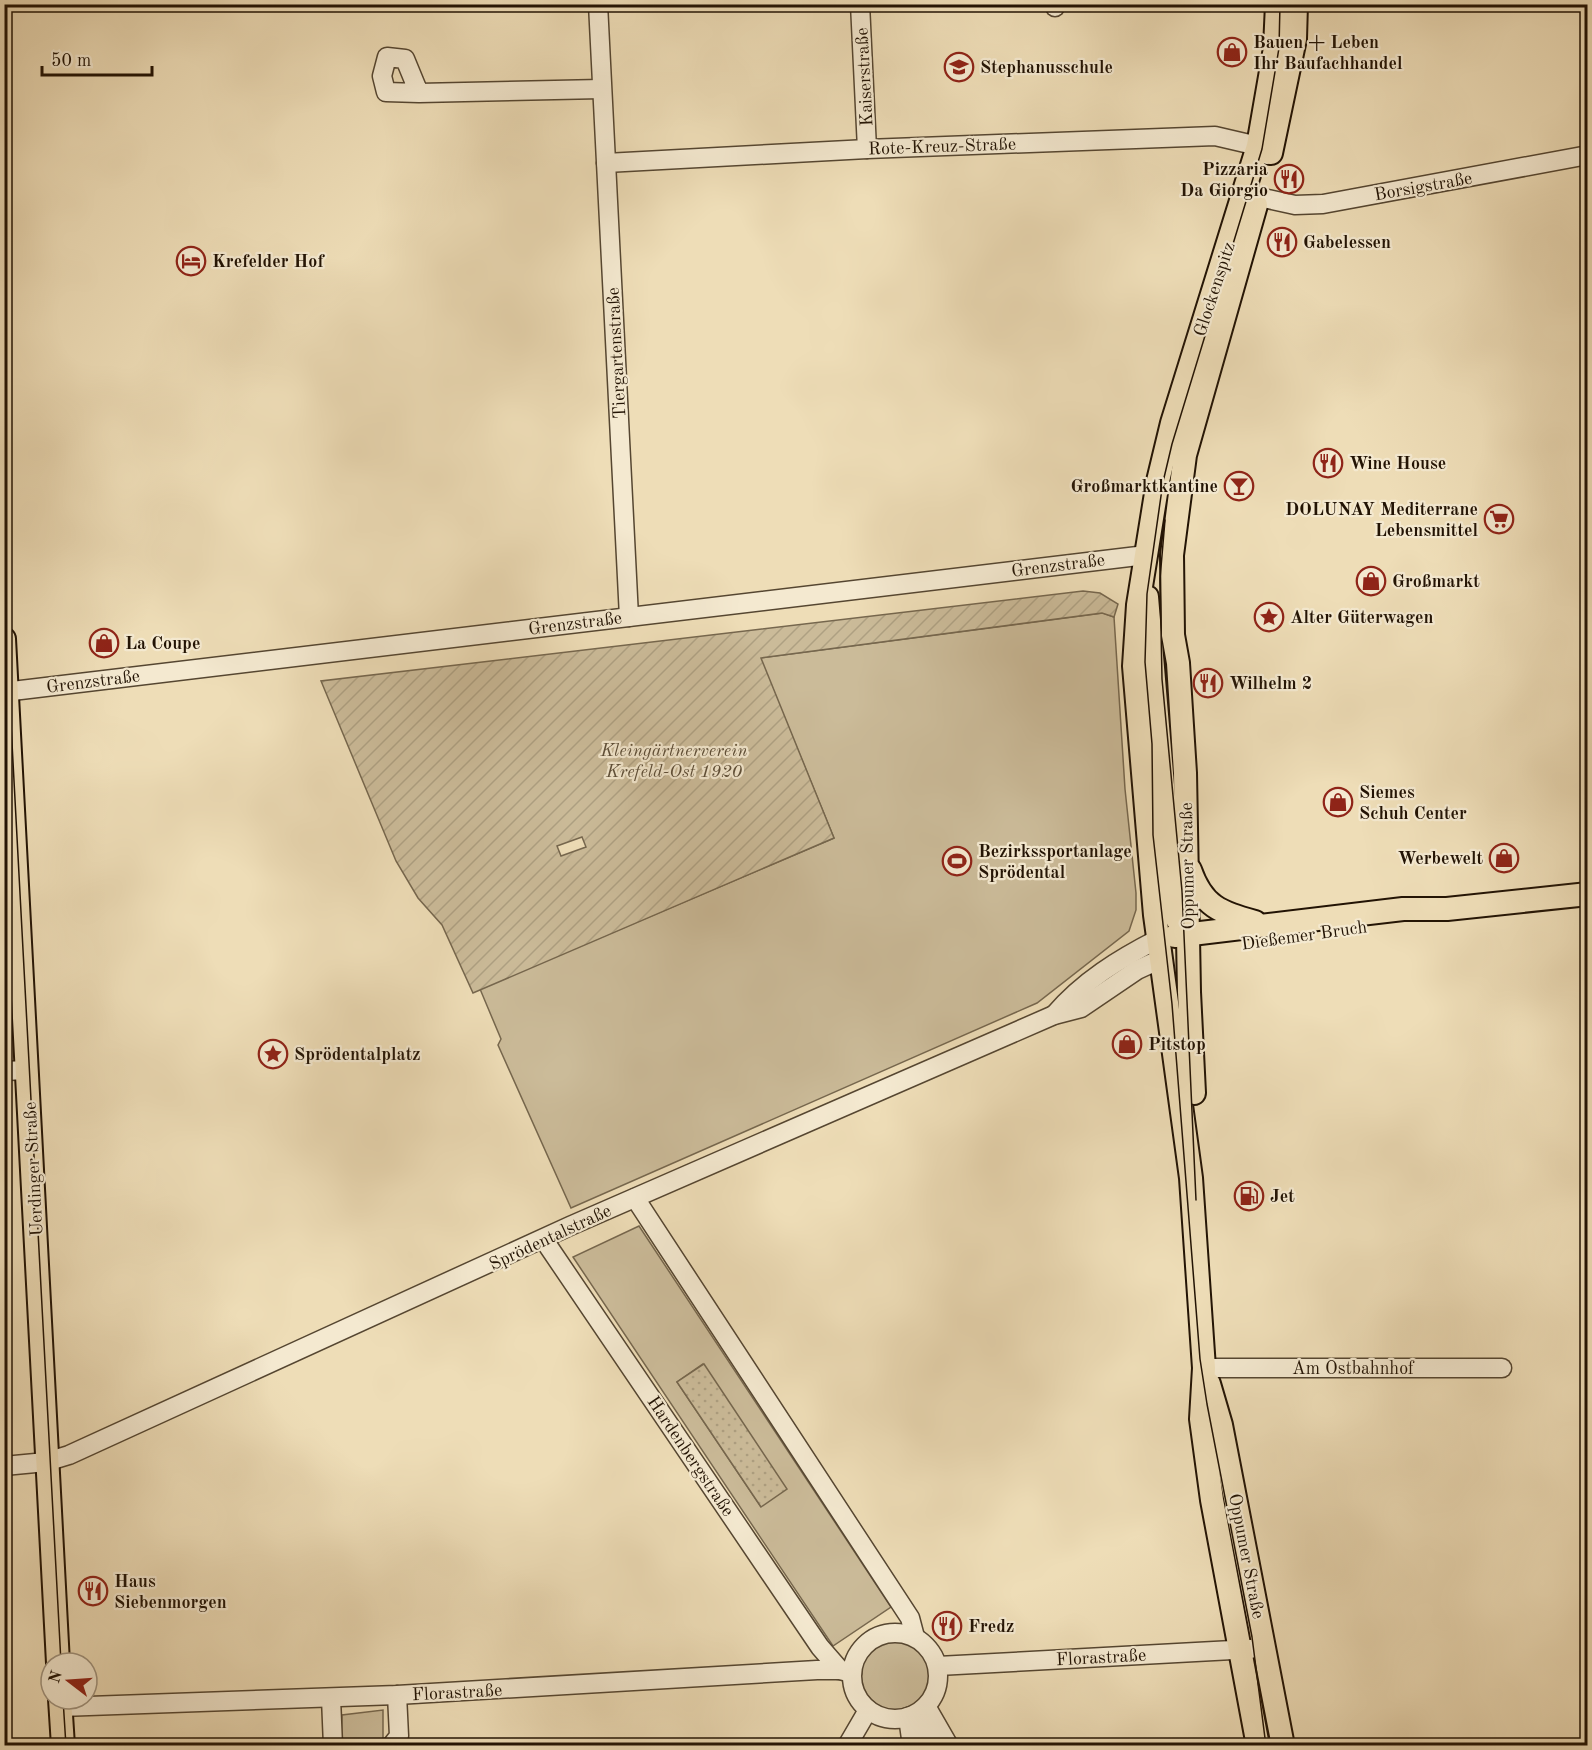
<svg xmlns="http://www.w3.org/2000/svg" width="1592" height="1750" viewBox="0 0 1592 1750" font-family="'Old Standard TT',serif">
<defs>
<pattern id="park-dots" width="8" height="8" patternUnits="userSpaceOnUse" patternTransform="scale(1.5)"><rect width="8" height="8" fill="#cbbb99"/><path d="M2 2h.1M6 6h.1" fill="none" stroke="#aea082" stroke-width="1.8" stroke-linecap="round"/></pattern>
<pattern id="garden-furrows" width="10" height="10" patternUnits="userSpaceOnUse" patternTransform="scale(1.5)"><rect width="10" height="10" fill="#cbbb99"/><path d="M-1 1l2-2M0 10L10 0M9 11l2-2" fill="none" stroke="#aea082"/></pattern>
</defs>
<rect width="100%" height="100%" fill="#eeddb7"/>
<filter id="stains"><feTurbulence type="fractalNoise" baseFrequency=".00333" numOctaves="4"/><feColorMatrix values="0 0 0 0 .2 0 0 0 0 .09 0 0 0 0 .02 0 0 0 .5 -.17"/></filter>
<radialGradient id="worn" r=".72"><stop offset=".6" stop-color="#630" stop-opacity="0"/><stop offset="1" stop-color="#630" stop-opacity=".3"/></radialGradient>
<g fill="#cbbb99" stroke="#76674e" stroke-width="1.5" fill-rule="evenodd">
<polygon points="1103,613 1114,617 1125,789 1136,893 1136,910 1129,931 1037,1003 571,1208 498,1045 501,1039 480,989 834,838 760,658"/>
<path d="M639,1226L891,1607L833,1646L573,1257ZM703,1364L761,1507L677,1382Z"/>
<circle cx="896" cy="1675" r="35"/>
<polygon points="383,1710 383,1745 341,1746 342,1715"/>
</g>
<polygon fill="url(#park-dots)" stroke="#76674e" stroke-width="1.5" points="704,1364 787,1489 761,1507 677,1382"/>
<path fill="url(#garden-furrows)" stroke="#76674e" stroke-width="1.5" fill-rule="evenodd" d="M1083,591L1100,593L1118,604L1114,617L1102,613L761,658L834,838L473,993L442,925L418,898L396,861L321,681ZM582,837L586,847L561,856L557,846Z"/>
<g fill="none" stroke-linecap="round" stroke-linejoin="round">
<g stroke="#554631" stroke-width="21">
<g id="minor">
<polyline points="598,4 629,617"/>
<polyline points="860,4 867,149"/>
<polyline points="1055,4 1055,7"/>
<polyline points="419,93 386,92 382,76 387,57 405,59 419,93 601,89"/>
<polyline points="606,163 867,149 1215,136 1258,146 1267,155"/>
<polyline points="1259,197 1295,205 1323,204 1588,155"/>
<polyline points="4,692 1146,555"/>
<path d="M1054,1015C1083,981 1119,959 1158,939"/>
<polyline points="4,1071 27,1070"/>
<polyline points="635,1198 910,1618 915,1637"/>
<polyline points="544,1240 820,1647 840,1670"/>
<polyline points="1204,1368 1502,1368"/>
<polyline points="4,1466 46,1462 69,1455 570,1226 1054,1015 1081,1008 1137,970 1161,959"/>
<circle cx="895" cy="1676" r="43"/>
<polyline points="938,1666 1251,1649"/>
<polyline points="331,1698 333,1746"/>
<polyline points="926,1706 949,1746"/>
<polyline points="61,1707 397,1695 817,1670 840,1670 852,1673"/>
<polyline points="911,1716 933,1746"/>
<polyline points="908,1717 912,1746"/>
<polyline points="391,1746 399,1736 397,1695"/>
<polyline points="847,1746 868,1710"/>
</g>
</g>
<g stroke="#221304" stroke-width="26">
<g id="major">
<polyline points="1271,153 1295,39 1296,4"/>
<polyline points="1147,597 1173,903 1177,919"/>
<polyline points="4,639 58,1663"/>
<path d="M1190,870C1203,907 1220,912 1255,922"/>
<polyline points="1175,936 1403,909 1447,909 1588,894"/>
<polyline points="1194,1093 1189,992 1185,773 1178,663 1173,635 1172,555 1185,455 1256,205"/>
<polyline points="1209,1384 1221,1425 1283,1746"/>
<polyline points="60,1699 63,1746"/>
<polyline points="1258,1746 1212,1500 1201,1419 1204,1368 1191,1178 1155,915 1134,666 1138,605 1158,481 1172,423 1258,146 1275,48 1277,4"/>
</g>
</g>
<use href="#minor" stroke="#f4e9d0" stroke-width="18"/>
<use href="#major" stroke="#eeddb7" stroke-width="22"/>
<g stroke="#221304" stroke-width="1.5">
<polyline points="1165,520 1160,579 1162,679 1182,891 1196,1200"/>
<polyline points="4,593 61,1663"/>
<polyline points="63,1699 66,1746"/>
<polyline points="1266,1746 1252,1637 1207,1404 1200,1359 1172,1004 1153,835 1152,744 1145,662 1147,594 1163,482 1172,444 1262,149 1279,48 1280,4"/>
</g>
</g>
<defs>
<g id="shop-ring" transform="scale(1.5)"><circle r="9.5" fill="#f4e9d0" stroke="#8f2418" stroke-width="1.5"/><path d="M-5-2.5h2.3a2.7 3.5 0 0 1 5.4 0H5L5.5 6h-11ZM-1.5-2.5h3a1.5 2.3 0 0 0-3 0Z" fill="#8f2418"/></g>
<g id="school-ring" transform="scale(1.5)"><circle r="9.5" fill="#f4e9d0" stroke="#8f2418" stroke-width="1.5"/><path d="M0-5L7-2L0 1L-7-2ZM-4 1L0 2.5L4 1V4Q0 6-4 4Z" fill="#8f2418"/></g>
<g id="restaurant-ring" transform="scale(1.5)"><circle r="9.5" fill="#f4e9d0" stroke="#8f2418" stroke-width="1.5"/><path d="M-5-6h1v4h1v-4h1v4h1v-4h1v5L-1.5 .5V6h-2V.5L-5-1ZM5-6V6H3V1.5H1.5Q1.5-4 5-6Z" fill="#8f2418"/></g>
<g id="hotel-ring" transform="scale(1.5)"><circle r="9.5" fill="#f4e9d0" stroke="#8f2418" stroke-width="1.5"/><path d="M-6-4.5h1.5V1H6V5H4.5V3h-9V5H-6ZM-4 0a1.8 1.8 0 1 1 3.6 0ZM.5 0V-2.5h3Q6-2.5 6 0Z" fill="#8f2418"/></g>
<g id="bar-ring" transform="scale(1.5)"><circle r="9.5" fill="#f4e9d0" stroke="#8f2418" stroke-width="1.5"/><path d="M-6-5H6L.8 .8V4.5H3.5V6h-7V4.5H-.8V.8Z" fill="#8f2418"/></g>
<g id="supermarket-ring" transform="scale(1.5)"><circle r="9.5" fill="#f4e9d0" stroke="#8f2418" stroke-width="1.5"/><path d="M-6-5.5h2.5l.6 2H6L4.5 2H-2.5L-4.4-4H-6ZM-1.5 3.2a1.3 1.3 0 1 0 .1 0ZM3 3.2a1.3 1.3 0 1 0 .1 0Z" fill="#8f2418"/></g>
<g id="sight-ring" transform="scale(1.5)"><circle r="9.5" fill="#f4e9d0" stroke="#8f2418" stroke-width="1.5"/><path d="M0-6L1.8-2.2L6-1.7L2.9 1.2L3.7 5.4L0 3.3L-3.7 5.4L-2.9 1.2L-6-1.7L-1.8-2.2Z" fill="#8f2418"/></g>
<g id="stadium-ring" transform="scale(1.5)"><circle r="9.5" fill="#f4e9d0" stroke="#8f2418" stroke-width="1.5"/><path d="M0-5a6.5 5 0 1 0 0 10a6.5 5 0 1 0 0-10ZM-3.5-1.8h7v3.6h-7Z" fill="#8f2418"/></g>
<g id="fuel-ring" transform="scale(1.5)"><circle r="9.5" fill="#f4e9d0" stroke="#8f2418" stroke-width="1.5"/><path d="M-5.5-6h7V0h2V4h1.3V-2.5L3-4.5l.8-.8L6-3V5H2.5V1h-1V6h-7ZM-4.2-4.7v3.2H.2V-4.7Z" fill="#8f2418"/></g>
</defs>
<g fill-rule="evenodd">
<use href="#shop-ring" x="1232" y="52"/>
<use href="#school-ring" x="959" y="67"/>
<use href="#restaurant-ring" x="1289" y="179"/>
<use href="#restaurant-ring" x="1282" y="242"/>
<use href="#hotel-ring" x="191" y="261"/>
<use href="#restaurant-ring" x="1328" y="463"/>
<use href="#bar-ring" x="1239" y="486"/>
<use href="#supermarket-ring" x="1499" y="519"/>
<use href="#shop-ring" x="1371" y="581"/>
<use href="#sight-ring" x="1269" y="617"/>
<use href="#shop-ring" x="104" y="643"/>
<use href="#restaurant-ring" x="1208" y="683"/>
<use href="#shop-ring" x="1338" y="802"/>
<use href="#shop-ring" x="1504" y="858"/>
<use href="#stadium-ring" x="957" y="861"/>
<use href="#shop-ring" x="1127" y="1044"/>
<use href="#sight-ring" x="273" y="1054"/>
<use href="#fuel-ring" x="1249" y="1196"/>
<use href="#restaurant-ring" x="93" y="1591"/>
<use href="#restaurant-ring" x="947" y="1626"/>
</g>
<g text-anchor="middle" stroke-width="4.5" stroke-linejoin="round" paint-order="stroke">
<g font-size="18" font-weight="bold" fill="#221304" stroke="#f4e9d0" text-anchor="start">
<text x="1253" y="48">Bauen + Leben<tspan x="1253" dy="21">Ihr Baufachhandel</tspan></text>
<text x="980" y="73">Stephanusschule</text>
<text x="1268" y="175" text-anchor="end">Pizzaria<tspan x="1268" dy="21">Da Giorgio</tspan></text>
<text x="1303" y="248">Gabelessen</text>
<text x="212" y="267">Krefelder Hof</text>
<text x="1349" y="469">Wine House</text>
<text x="1218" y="492" text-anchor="end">Großmarktkantine</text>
<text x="1478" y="515" text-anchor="end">DOLUNAY Mediterrane<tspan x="1478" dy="21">Lebensmittel</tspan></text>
<text x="1392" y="587">Großmarkt</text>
<text x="1290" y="623">Alter Güterwagen</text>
<text x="125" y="649">La Coupe</text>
<text x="1229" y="689">Wilhelm 2</text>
<text x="1359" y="798">Siemes<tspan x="1359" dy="21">Schuh Center</tspan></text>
<text x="978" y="857">Bezirkssportanlage<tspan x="978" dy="21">Sprödental</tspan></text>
<text x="1483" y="864" text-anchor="end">Werbewelt</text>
<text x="1148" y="1050">Pitstop</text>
<text x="294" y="1060">Sprödentalplatz</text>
<text x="1270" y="1202">Jet</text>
<text x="114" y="1587">Haus<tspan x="114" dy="21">Siebenmorgen</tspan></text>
<text x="968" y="1632">Fredz</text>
</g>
<g font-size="18" fill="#221304" stroke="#f4e9d0">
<text transform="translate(864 77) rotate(-93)" y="6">Kaiserstraße</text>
<text transform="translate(942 146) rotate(-2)" y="6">Rote-Kreuz-Straße</text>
<text transform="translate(1423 186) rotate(-10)" y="6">Borsigstraße</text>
<text transform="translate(1214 289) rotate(-72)" y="6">Glockenspitz</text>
<text transform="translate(616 353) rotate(-93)" y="6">Tiergartenstraße</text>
<text transform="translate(1058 565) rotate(-7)" y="6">Grenzstraße</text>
<text transform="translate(575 623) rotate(-7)" y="6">Grenzstraße</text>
<text transform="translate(93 681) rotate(-7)" y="6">Grenzstraße</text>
<text transform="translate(1187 866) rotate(-91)" y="6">Oppumer Straße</text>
<text transform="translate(1304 935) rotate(-8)" y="6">Dießemer Bruch</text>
<text transform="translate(33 1169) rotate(-93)" y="6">Uerdinger Straße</text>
<text transform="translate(550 1237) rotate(-25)" y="6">Sprödentalstraße</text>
<text x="1353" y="1374">Am Ostbahnhof</text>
<text transform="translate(691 1456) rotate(56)" y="6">Hardenbergstraße</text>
<text transform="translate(1247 1556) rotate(79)" y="6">Oppumer Straße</text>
<text transform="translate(1101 1657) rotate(-3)" y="6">Florastraße</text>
<text transform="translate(457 1692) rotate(-3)" y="6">Florastraße</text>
</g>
<g font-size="18" font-style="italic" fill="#5d4e38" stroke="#f4e9d0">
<text x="674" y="756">Kleingärtnerverein<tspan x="674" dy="21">Krefeld-Ost 1920</tspan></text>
</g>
</g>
<rect width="1592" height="1750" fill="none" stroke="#eeddb7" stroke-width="24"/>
<rect x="6" y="6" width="1580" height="1738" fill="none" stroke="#221304" stroke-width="3"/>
<rect x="12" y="12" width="1568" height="1726" fill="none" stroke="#221304" stroke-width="1.5"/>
<g transform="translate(69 1681) rotate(287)"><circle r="28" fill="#f4e9d0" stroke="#a0937e" stroke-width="1.5"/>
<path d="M0-4.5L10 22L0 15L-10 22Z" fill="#8f2418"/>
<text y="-9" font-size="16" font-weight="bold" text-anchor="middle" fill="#221304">N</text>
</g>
<path d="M42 66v9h110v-9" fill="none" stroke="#221304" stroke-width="3"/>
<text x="51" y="66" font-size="18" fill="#221304" stroke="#f4e9d0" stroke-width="4.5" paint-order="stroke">50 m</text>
<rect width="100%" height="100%" filter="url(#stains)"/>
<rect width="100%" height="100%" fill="url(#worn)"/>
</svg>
